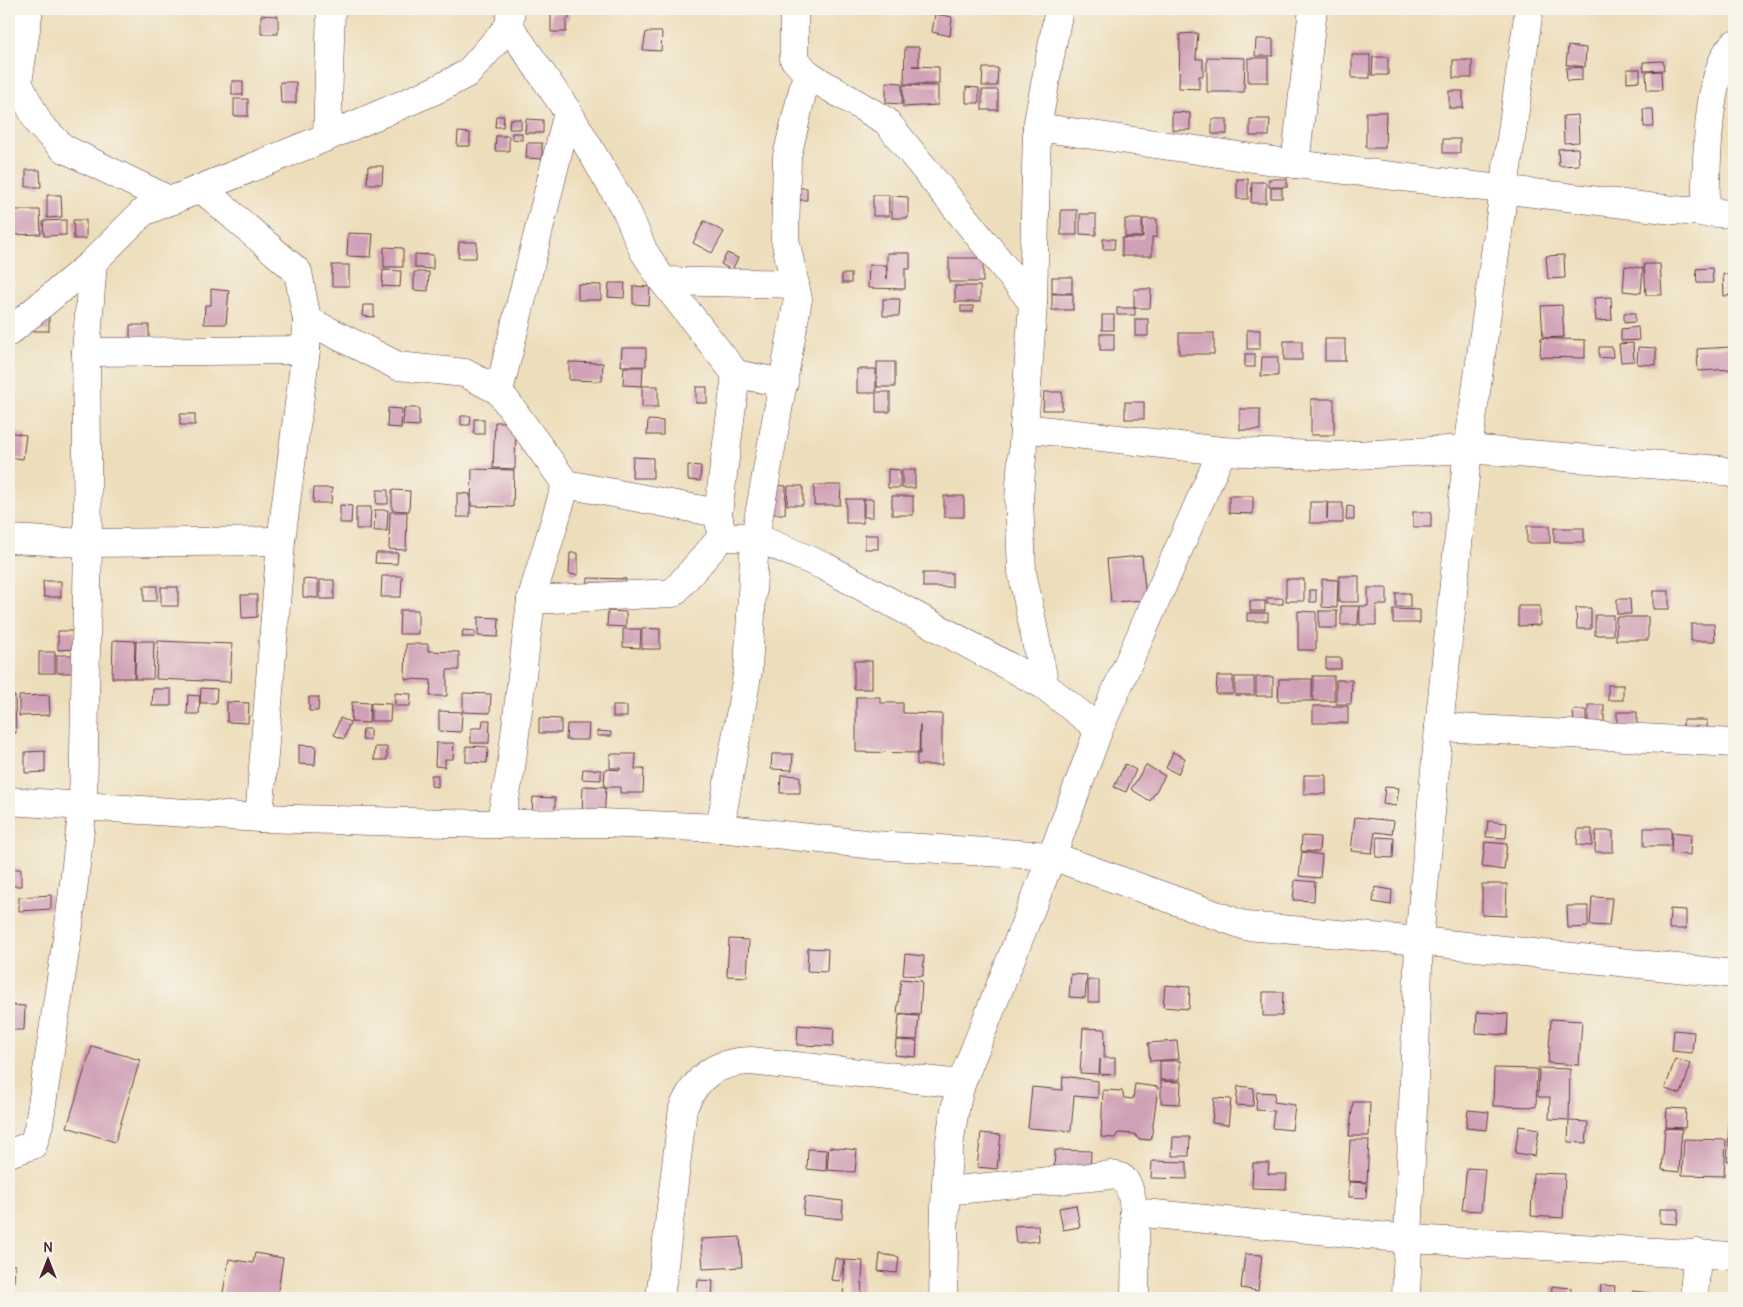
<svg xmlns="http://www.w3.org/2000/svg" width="1743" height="1307" viewBox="0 0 1743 1307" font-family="Delius,sans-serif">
<rect width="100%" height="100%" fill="#f7f3e8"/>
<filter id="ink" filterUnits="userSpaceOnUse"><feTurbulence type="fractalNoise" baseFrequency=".02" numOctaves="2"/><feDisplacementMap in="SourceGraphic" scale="10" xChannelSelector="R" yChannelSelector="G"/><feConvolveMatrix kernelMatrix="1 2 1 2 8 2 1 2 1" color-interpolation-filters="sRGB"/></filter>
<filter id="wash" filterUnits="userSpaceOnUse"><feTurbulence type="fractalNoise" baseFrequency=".0096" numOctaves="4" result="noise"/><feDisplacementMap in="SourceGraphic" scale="20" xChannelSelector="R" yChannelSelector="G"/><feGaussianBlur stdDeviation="1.12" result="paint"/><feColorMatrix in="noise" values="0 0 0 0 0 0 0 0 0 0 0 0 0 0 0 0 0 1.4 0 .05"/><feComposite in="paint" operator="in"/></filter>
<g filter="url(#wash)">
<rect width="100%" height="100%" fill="#eddebb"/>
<g id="blocks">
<g fill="#d0a0b6">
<rect x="1153" y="9" width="22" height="4"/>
<polygon points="551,13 569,13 569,19 566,19 566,32 551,32"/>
<polygon points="935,14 952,17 950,36 932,32"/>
<polygon points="261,15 278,16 278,34 261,34"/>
<polygon points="646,32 662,32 661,51 643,50"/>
<polygon points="1198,33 1196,59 1203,59 1203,76 1199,76 1199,89 1179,88 1180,34"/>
<polygon points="1256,39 1273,39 1273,56 1255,56"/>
<polygon points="1568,46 1586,48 1585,67 1566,65"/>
<polygon points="905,47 919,47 919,66 912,66 939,67 939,84 904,84"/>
<rect x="1352" y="55" width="18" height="23"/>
<polygon points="1207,57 1245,58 1244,92 1207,92"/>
<polygon points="1373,57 1388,57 1388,75 1372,75"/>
<rect x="1248" y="58" width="20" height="24"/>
<rect x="1453" y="60" width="19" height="18"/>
<polygon points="1663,61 1664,70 1644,71 1643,62"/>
<polygon points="1582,67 1582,80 1567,81 1566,68"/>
<polygon points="983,68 998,68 997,86 982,86"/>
<polygon points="1627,69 1640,69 1640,81 1627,82"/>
<polygon points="1661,71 1662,90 1647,90 1646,72"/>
<rect x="232" y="81" width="11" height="14"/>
<polygon points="280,82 296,82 296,103 281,103"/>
<polygon points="886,82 902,83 902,104 886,103"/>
<polygon points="903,85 938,86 938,105 903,107"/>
<polygon points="966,87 979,88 979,103 966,103"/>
<rect x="982" y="90" width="16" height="20"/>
<rect x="1449" y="91" width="14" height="17"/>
<rect x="234" y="99" width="14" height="17"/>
<polygon points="1643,109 1653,109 1654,127 1644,127"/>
<polygon points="1172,112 1190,113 1190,130 1172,130"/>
<polygon points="1366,112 1386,112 1385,148 1366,148"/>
<polygon points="1578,115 1579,142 1564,143 1563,116"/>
<polygon points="496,116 504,116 503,127 495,127"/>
<polygon points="510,119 521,119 521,129 509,129"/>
<polygon points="526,119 543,120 543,133 525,133"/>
<rect x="1212" y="119" width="15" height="15"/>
<polygon points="1250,119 1270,119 1269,136 1250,136"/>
<polygon points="458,132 470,133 470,146 457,146"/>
<polygon points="512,133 522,133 522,140 512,139"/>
<polygon points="496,136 509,136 509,151 495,151"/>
<rect x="1443" y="139" width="17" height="14"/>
<polygon points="527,143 542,143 542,159 526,158"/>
<polygon points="1578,148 1579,165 1559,166 1558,149"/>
<polygon points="368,166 383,166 382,184 367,184"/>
<polygon points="26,170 40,170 41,187 26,187"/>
<rect x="1237" y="179" width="11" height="20"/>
<rect x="1269" y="179" width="18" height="8"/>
<polygon points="1252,182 1266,182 1266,203 1251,203"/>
<polygon points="796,188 807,188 807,200 795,200"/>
<rect x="1271" y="188" width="11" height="10"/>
<polygon points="47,195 61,195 62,217 47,218"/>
<rect x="873" y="195" width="16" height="21"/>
<polygon points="892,196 908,197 908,218 892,218"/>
<polygon points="10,210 40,210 41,234 11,235"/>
<rect x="1061" y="210" width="16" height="25"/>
<polygon points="1080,214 1096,214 1096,235 1080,234"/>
<rect x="1125" y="219" width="17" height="18"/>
<polygon points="1143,219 1157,219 1157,237 1152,237 1152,256 1122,256 1122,238 1143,238"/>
<polygon points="66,220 66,235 44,236 43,221"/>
<polygon points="73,220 86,220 86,239 74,239"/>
<polygon points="704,221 724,232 712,253 693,243"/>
<polygon points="348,233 373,234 371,257 347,256"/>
<polygon points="1103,239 1115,239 1114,249 1103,249"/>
<polygon points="459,242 477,242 476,258 458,258"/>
<polygon points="384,247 403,248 403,267 384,267"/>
<polygon points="727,253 738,258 732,270 721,264"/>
<polygon points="887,253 910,253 910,269 905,269 905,289 868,288 869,265 886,265 887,279"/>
<polygon points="415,254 433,255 433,269 415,268"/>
<polygon points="1564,255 1565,278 1548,279 1546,256"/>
<rect x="949" y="258" width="34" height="24"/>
<polygon points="1644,264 1660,264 1662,295 1646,295"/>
<rect x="332" y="265" width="17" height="21"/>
<polygon points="1625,266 1643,268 1641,293 1623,291"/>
<polygon points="1712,268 1713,283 1697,283 1696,269"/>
<polygon points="383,270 401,271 400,287 382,286"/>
<polygon points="414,272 429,272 428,291 414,290"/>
<rect x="842" y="274" width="9" height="9"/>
<polygon points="1723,274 1734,274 1734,295 1724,296"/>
<rect x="1052" y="277" width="20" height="16"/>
<polygon points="609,283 625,283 624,298 608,297"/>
<polygon points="578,284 601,285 601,300 578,300"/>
<polygon points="633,286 650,287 649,305 633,304"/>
<rect x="955" y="286" width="25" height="16"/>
<polygon points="211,289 229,291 226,324 204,324 205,305 211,305"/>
<polygon points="1134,289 1151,289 1150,308 1134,308"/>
<rect x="1052" y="294" width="21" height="16"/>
<polygon points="1611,297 1612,320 1596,321 1594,298"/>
<polygon points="883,299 900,299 899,316 883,316"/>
<polygon points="363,305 374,305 374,317 362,316"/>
<polygon points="1562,305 1564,337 1543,338 1541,306"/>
<rect x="961" y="306" width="12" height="6"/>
<rect x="1117" y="308" width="18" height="7"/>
<polygon points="1624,313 1635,313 1635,322 1624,323"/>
<rect x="33" y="315" width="16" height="16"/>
<rect x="1102" y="315" width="12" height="15"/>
<rect x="1135" y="319" width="13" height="17"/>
<rect x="130" y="325" width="19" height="18"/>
<polygon points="1638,327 1639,340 1621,341 1621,329"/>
<rect x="1247" y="330" width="13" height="19"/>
<rect x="1179" y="333" width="35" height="21"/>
<rect x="1100" y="334" width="14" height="16"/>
<polygon points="1541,338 1585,340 1585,358 1540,357"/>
<rect x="1325" y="339" width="20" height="22"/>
<rect x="1284" y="341" width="18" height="19"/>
<polygon points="1633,343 1634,361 1621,362 1619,344"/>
<polygon points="1599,347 1612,347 1613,357 1599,358"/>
<polygon points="1638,347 1656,348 1656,365 1637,364"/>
<polygon points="1731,347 1732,369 1698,371 1697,349"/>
<polygon points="622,348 646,348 646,366 621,366"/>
<rect x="1245" y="354" width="10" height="13"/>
<polygon points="1262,357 1278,357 1278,376 1261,376"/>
<polygon points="569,362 603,363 602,381 569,380"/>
<rect x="877" y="362" width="18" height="25"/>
<polygon points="624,367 643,367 642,386 623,385"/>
<polygon points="857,369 876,369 876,392 890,392 890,412 876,412 876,393 857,393"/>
<rect x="642" y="386" width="16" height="21"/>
<rect x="696" y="387" width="11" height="16"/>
<polygon points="1044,392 1062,392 1062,410 1043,410"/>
<rect x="1311" y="399" width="23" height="36"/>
<rect x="1125" y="402" width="19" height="17"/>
<polygon points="388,408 402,409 401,428 387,427"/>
<polygon points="404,408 419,408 419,426 403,425"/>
<rect x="1240" y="409" width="20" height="21"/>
<rect x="180" y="414" width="15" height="11"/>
<polygon points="461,416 471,416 470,425 461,425"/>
<rect x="474" y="419" width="10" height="15"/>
<polygon points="648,420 663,421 663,435 647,435"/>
<polygon points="495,422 516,422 515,469 493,468"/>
<polygon points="9,432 26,435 23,459 9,457"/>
<polygon points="633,457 653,458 653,478 632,478"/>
<polygon points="688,465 701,466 700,481 688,480"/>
<polygon points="472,469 514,470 513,507 471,506"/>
<polygon points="888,469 900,470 900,488 888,488"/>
<rect x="902" y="470" width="13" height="18"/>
<polygon points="769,485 786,486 785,514 768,514"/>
<polygon points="814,485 841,485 840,505 814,505"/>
<polygon points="788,486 803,486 803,505 787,505"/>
<polygon points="314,488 332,488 331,503 313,503"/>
<polygon points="377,490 388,490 388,504 376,504"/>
<polygon points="392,490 410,491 409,511 392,510"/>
<polygon points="457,493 470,494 470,517 457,517"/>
<rect x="892" y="496" width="21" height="19"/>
<rect x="944" y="496" width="20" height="21"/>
<polygon points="1229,496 1253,496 1253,514 1229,513"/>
<rect x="846" y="499" width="17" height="24"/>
<rect x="864" y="499" width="9" height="18"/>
<polygon points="1310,502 1327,502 1327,519 1328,503 1343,503 1343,523 1310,523"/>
<polygon points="340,505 352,506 351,523 340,523"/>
<polygon points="1347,506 1354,507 1354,520 1346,520"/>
<polygon points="356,507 371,507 370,529 356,529"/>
<polygon points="375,510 388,510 387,531 374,531"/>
<polygon points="390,512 407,512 406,550 389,549"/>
<rect x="1413" y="512" width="18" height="15"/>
<rect x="1527" y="526" width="23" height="17"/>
<rect x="1554" y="528" width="30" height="14"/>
<rect x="865" y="535" width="13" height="14"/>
<polygon points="376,553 398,553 397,564 375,563"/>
<polygon points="570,553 578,553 578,575 569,574"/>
<polygon points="1142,556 1146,600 1111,602 1107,559"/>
<rect x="923" y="573" width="29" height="14"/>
<polygon points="382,576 402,576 401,597 381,597"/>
<rect x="1339" y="576" width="20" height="26"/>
<polygon points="588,578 626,579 625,595 587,594"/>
<polygon points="303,579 318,580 318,598 303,597"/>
<rect x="1286" y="579" width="18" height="22"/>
<polygon points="1322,579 1338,580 1337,608 1322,607"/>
<rect x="320" y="580" width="14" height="19"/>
<polygon points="43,581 61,581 61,597 44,597"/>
<rect x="144" y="586" width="13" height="15"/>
<rect x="161" y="587" width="17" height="19"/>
<polygon points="1368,588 1387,588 1387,605 1376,605 1376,625 1360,625 1360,606 1368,606"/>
<rect x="1310" y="590" width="6" height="12"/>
<rect x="1653" y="591" width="16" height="18"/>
<rect x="1396" y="593" width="14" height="14"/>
<polygon points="241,595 257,595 257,617 242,618"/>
<rect x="1267" y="598" width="16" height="6"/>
<polygon points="1617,599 1630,599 1631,614 1617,614"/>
<rect x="1250" y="601" width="15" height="10"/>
<polygon points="1341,606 1359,606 1358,625 1341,625"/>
<polygon points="1518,606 1540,606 1540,625 1518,626"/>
<polygon points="1576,608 1591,608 1591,629 1577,629"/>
<polygon points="1393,609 1420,610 1420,623 1393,623"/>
<polygon points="400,610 418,610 418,634 399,634"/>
<polygon points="608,611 626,612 626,627 607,626"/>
<polygon points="1298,611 1316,612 1316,650 1298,650"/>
<rect x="1319" y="611" width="18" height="17"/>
<rect x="1247" y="613" width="21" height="8"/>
<rect x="1595" y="615" width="18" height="20"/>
<polygon points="478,617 499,618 498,637 478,636"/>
<rect x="1616" y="617" width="32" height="23"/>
<polygon points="1691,624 1714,624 1715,641 1691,641"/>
<polygon points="642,628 660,629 660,649 642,649"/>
<polygon points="623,629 641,629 640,648 623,647"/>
<polygon points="463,630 475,631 475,637 462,637"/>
<polygon points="58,631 74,631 75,649 58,650"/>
<polygon points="113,640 135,641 134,678 112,678"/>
<polygon points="136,641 154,641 153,679 135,679"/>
<polygon points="158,641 232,644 230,682 156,679"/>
<polygon points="406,644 428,644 428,651 459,652 459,670 447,670 447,696 430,696 431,680 405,679"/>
<rect x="39" y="652" width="16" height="21"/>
<polygon points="57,655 73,655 74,673 57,673"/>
<rect x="1326" y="658" width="15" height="11"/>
<rect x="854" y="661" width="18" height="28"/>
<polygon points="1217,676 1233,676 1233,694 1216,694"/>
<rect x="1313" y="676" width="21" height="25"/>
<rect x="1235" y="677" width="19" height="18"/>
<rect x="1256" y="677" width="17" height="19"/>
<polygon points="1279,679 1312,679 1312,701 1278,701"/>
<polygon points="1336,680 1352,680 1351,704 1336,704"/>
<rect x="1608" y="685" width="15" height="15"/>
<polygon points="201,688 217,689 216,703 200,703"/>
<polygon points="153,689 171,689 171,706 152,706"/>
<polygon points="395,693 411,694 410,706 395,706"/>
<polygon points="463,693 491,694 490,713 463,712"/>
<polygon points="49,695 50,715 19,716 19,696"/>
<polygon points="188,695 200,696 199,714 187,714"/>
<polygon points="9,696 15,696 16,733 9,733"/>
<polygon points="309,697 319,697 318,711 309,711"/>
<polygon points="856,697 880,697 880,703 903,703 903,713 942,714 942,765 917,765 917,754 920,754 920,725 919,753 856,752"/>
<polygon points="227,702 249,703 248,723 227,722"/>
<polygon points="352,702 370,703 369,723 351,722"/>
<polygon points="371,703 391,704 390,721 371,721"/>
<rect x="1588" y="705" width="16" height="23"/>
<rect x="613" y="706" width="14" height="11"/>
<rect x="1313" y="706" width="35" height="17"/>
<polygon points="1573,710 1586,710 1586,726 1574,726"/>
<polygon points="439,711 462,712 461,732 439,731"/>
<polygon points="1617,712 1637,712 1637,726 1617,727"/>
<polygon points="340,718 350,722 344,739 334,735"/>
<polygon points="539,718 561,719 561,733 539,733"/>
<polygon points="483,720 490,720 489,743 471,743 471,728 482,728"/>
<rect x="1683" y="720" width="24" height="18"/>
<polygon points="567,724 589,724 588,740 566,740"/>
<polygon points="363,729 370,729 370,740 362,740"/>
<polygon points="597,731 611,732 611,736 597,736"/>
<polygon points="436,743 454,743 453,759 445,759 445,767 435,766"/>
<polygon points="299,745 316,746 315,765 299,764"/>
<polygon points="466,746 488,747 487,763 466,762"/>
<polygon points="375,747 387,747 387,760 374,760"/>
<polygon points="45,751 45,772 25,773 25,752"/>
<polygon points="1173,752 1185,758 1178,774 1166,768"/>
<polygon points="610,754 636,754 635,769 644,769 643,793 620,793 620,787 604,787 605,769 620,770 620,768 610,768"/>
<polygon points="772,754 793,754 792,770 771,769"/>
<polygon points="1125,764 1136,770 1126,792 1114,787"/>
<polygon points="1146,765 1165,776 1150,801 1131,789"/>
<polygon points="583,769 601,770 601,780 582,779"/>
<polygon points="431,775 438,775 438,787 431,786"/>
<polygon points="781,775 800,776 800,793 780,793"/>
<rect x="1304" y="775" width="22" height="19"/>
<polygon points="583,786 606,787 604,819 582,818"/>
<polygon points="1385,787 1399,788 1396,806 1383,804"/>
<polygon points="533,797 555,798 555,815 532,814"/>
<polygon points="1355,817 1394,821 1392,834 1375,832 1372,853 1351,851"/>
<polygon points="1488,821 1507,823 1506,838 1486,837"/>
<rect x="1644" y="828" width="27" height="18"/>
<polygon points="1578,829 1592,829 1592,846 1577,845"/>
<polygon points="1596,831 1613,831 1613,852 1595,852"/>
<polygon points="1672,832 1691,834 1690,855 1671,853"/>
<polygon points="1302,836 1320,837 1319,852 1301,851"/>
<polygon points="1377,837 1394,838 1393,858 1376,857"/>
<polygon points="1485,842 1507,844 1504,870 1482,867"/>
<polygon points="1302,852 1322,855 1320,878 1299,876"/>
<rect x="9" y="869" width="12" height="17"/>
<polygon points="1295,880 1315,882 1314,901 1293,900"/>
<polygon points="1482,884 1507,884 1506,916 1482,915"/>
<polygon points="1375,887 1392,890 1391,905 1373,902"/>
<polygon points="51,895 51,909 19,911 19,897"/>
<polygon points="1592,897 1612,898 1609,926 1590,925"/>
<polygon points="1567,906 1588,906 1588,927 1568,928"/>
<polygon points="1670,909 1686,910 1686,929 1669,929"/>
<polygon points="729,939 749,940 747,977 727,976"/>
<polygon points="808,948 828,949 827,972 807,971"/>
<polygon points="905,954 924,956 923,976 903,975"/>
<polygon points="1071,974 1087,975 1085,998 1069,997"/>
<polygon points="901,979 922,981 920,1015 897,1013"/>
<rect x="1088" y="980" width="11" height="22"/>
<polygon points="1165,985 1190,987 1189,1009 1163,1007"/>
<polygon points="1263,992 1283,992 1282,1016 1263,1016"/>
<polygon points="9,1005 25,1006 24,1030 9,1030"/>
<polygon points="1477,1012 1508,1014 1507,1035 1476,1033"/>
<polygon points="899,1015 919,1016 917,1040 897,1039"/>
<polygon points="1551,1019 1582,1021 1579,1065 1548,1063"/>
<polygon points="798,1025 834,1028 833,1046 797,1045"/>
<polygon points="1083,1028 1105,1029 1104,1058 1115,1058 1115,1075 1100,1074 1100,1059 1099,1074 1080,1073"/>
<polygon points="1674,1030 1694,1032 1692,1053 1672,1051"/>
<polygon points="896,1040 917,1041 916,1057 895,1055"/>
<polygon points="1177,1041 1179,1059 1150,1061 1148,1043"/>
<polygon points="92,1046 140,1060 115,1142 67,1127"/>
<polygon points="1675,1059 1691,1064 1681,1094 1665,1089"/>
<rect x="1160" y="1061" width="20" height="19"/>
<polygon points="1494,1068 1537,1069 1536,1107 1493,1106"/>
<polygon points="1539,1068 1570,1069 1569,1120 1549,1119 1550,1097 1538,1097"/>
<polygon points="1063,1076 1098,1081 1098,1098 1074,1096 1071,1131 1028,1128 1032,1087 1062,1090"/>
<polygon points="1161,1081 1181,1082 1180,1104 1161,1103"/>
<polygon points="1135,1084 1158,1087 1151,1140 1138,1139 1135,1134 1118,1133 1115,1138 1101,1137 1103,1090 1122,1091 1124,1098 1133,1099"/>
<polygon points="1238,1086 1254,1088 1253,1106 1236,1105"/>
<polygon points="1257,1092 1275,1093 1274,1102 1295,1105 1292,1130 1272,1128 1274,1111 1256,1110"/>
<polygon points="1214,1098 1231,1099 1228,1125 1212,1123"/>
<polygon points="1353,1102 1370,1102 1369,1136 1349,1136"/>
<polygon points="1667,1108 1686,1109 1685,1128 1666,1127"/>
<polygon points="1468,1110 1489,1112 1487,1130 1466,1128"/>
<polygon points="1730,1114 1734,1114 1734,1161 1727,1161"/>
<polygon points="1569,1121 1588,1122 1586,1143 1568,1142"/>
<polygon points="1519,1126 1539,1129 1535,1156 1515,1153"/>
<polygon points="1665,1128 1682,1129 1679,1172 1662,1170"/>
<polygon points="981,1133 1001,1135 997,1169 977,1167"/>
<polygon points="1173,1137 1190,1137 1189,1156 1172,1156"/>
<polygon points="1684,1139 1726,1140 1724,1176 1682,1175"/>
<polygon points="1350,1140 1369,1140 1367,1182 1348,1181"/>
<polygon points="829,1147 857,1150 855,1172 827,1170"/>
<polygon points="808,1149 827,1150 826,1171 807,1169"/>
<polygon points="1055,1150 1091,1151 1090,1174 1054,1172"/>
<polygon points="1152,1161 1187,1162 1187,1179 1151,1178"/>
<polygon points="1253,1163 1269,1163 1268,1174 1287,1174 1286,1189 1252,1188"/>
<polygon points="1467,1168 1485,1169 1481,1211 1462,1210"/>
<polygon points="1533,1173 1565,1174 1563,1218 1531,1216"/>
<polygon points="1349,1182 1367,1183 1366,1198 1349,1197"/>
<polygon points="805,1197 843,1201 842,1219 803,1215"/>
<polygon points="1076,1205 1080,1227 1063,1230 1059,1208"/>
<polygon points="1660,1209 1679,1209 1677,1224 1660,1223"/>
<polygon points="1038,1225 1039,1241 1016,1243 1014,1226"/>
<polygon points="740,1237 742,1267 703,1269 701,1239"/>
<polygon points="255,1253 283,1258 277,1298 222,1298 229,1259 253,1263"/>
<polygon points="880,1254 899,1257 897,1273 878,1271"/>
<polygon points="1245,1254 1262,1255 1258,1291 1241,1288"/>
<polygon points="835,1258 844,1260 840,1281 831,1280"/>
<polygon points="845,1260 863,1261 861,1298 843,1298"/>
<polygon points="9,1265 15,1265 14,1282 9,1282"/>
<polygon points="698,1280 713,1281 712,1298 697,1298"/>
<polygon points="1601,1285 1615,1286 1614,1298 1600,1298"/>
<polygon points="1552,1286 1571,1288 1570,1298 1551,1298"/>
<polygon points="1632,1291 1651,1293 1651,1298 1631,1298"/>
</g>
</g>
</g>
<g filter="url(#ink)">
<use href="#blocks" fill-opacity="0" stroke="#623c41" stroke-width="1"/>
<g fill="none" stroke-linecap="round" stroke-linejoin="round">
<g stroke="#623c41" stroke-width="29">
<g id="minor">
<polyline points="29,9 18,83 39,124 63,148 171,201"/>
<polyline points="794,9 794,59 807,73 820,82 886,121 1033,303"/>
<polyline points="509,26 568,112 628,214 643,250 663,281 736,374 718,513"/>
<polyline points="1037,127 1295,164 1673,210 1734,214"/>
<polyline points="327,137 331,9"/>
<polyline points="1295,164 1313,9"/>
<polyline points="202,189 298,272 307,320 398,366 465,373 499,391 566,484 718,513 722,537 755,537 824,566 1045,686 1099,729"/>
<path d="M1705,213C1707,174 1705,69 1734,44"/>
<polyline points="663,281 795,284"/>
<polyline points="9,332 93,262 143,212 327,137 438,89 468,73 509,26 511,9"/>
<polyline points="86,352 306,350"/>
<polyline points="736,374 784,383"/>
<polyline points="499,391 568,112"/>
<polyline points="1024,428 1222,451 1337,456 1468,449 1720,470 1734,474"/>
<polyline points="9,539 88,543 281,541"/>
<polyline points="531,600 673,593 722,537"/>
<polyline points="1045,686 1022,572 1019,499 1033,303 1037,127 1059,9"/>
<polyline points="1439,727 1734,743"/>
<polyline points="9,801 259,818 486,824 602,823 720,828 874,845 1052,856 1246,926 1419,941 1734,974"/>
<polyline points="259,818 281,541 306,350 307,320"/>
<polyline points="500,824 511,768 531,600 566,484"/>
<polyline points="720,828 748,670 755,537 798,299 785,239 787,156 807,73"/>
<polyline points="9,1153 33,1145 39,1124 69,925 83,805 88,543 86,352 93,262"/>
<path d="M946,1191L1111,1175C1117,1176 1121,1176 1125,1181C1139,1195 1135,1276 1135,1298"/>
<polyline points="1134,1212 1409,1239 1734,1256"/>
<path d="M660,1298L683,1108C697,1076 715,1062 751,1061L961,1084"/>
<path d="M943,1298C945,1227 942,1152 961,1084L1052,856L1099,729L1222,451"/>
<polyline points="1406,1298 1419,941 1439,727 1468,449 1529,9"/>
<polyline points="1694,1298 1697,1253"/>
</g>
</g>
<use href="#minor" stroke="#fff" stroke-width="28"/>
</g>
</g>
<rect width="1743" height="1307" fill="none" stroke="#f7f3e8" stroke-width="30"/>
<g transform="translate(48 1260)" stroke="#f7f3e8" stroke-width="4" paint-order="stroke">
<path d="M0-4L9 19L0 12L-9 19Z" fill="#4a1f2b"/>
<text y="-8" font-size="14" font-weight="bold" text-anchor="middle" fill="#4a1f2b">N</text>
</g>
</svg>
